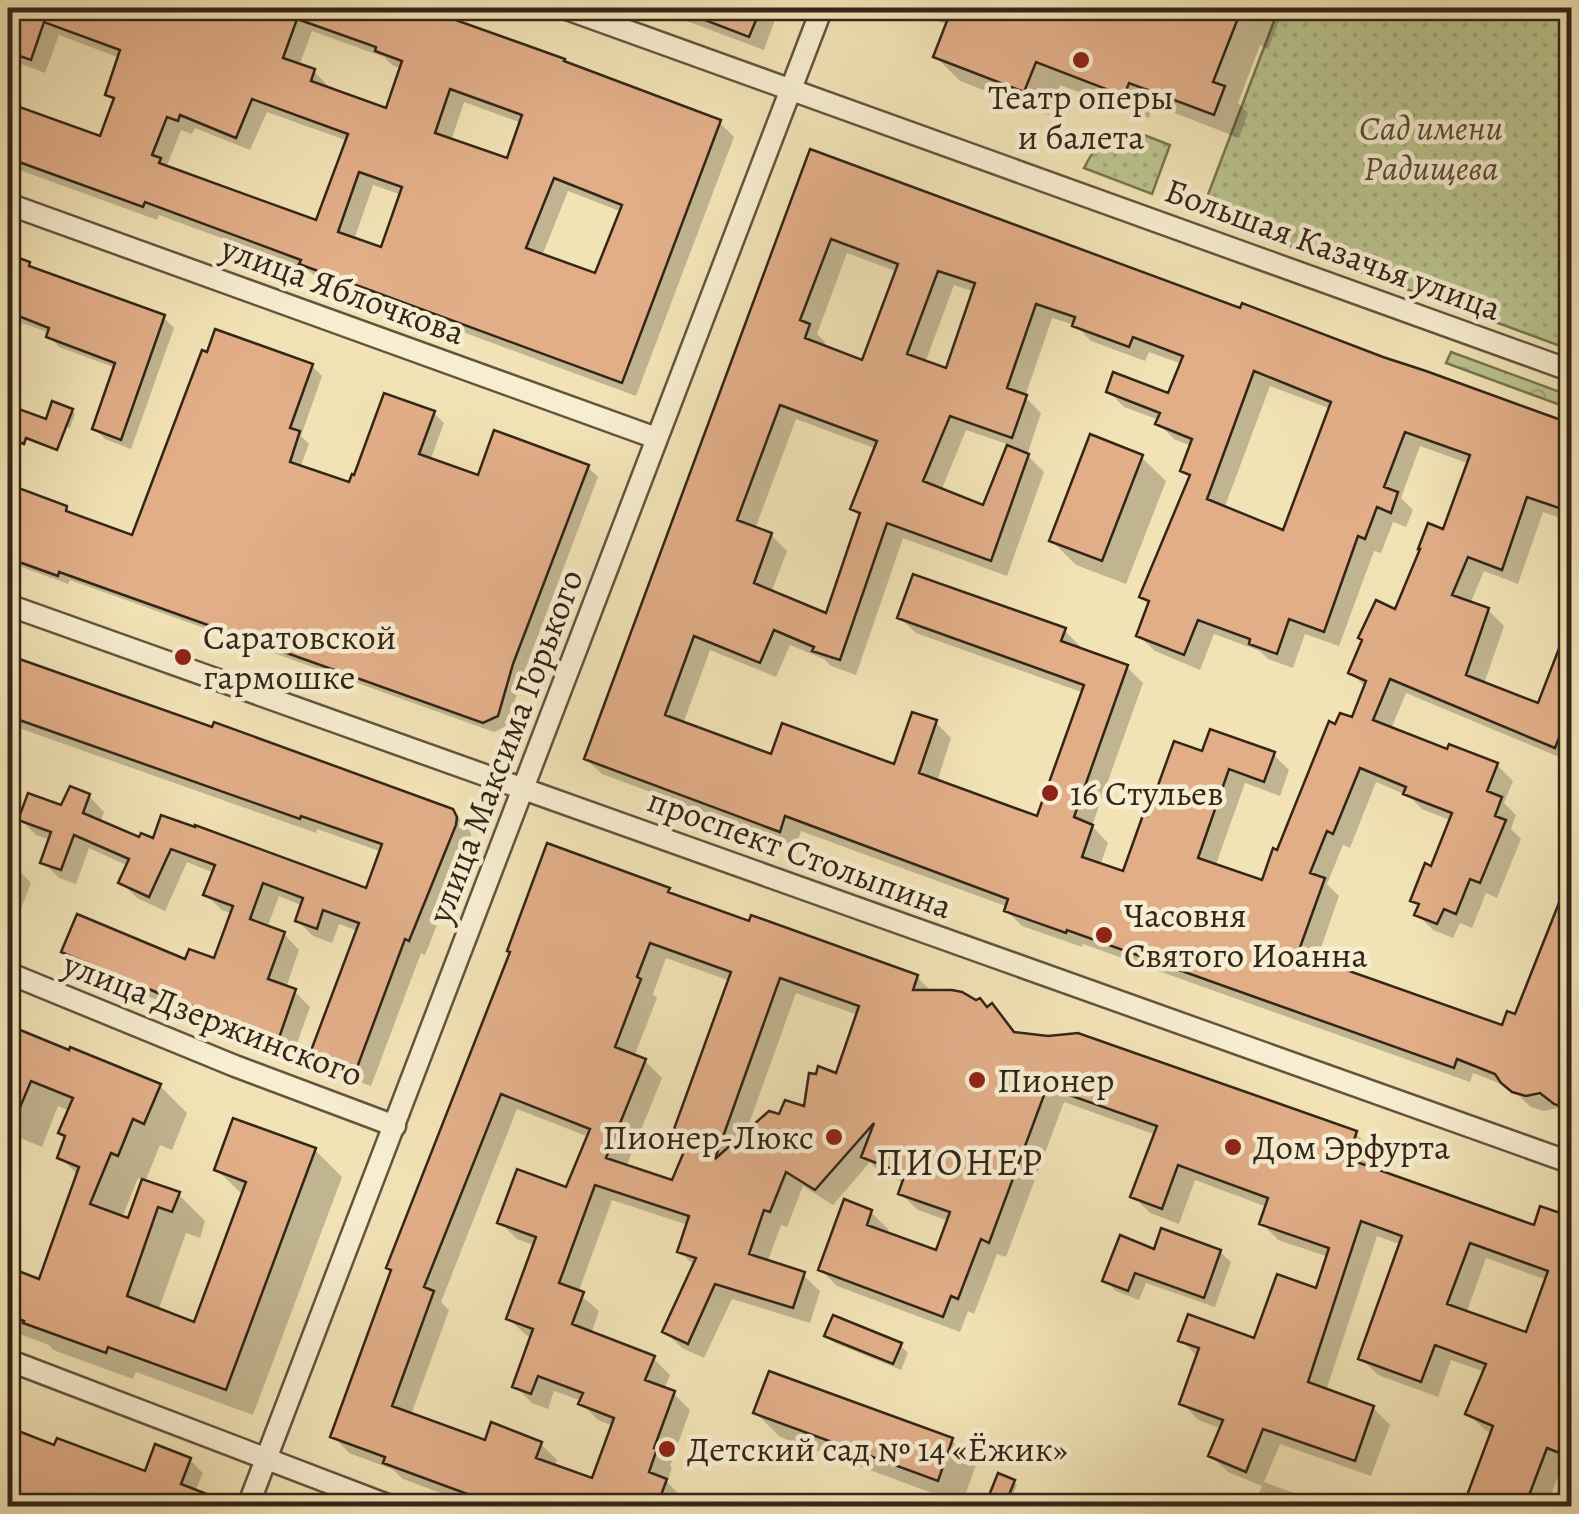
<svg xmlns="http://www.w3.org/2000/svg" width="1579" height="1514" viewBox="0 0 1579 1514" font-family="Alegreya,serif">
<defs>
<pattern id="grass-dots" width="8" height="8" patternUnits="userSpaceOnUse" patternTransform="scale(2.5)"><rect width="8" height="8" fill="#bac48e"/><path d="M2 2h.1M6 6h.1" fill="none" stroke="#a0a87a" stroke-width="1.8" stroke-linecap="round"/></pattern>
<pattern id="forest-crowns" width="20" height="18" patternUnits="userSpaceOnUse" patternTransform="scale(2.5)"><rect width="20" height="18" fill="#bac48e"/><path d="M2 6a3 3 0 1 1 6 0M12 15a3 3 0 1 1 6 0" fill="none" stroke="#a0a87a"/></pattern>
</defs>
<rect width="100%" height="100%" fill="#f2e3b6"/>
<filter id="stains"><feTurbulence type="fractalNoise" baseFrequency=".002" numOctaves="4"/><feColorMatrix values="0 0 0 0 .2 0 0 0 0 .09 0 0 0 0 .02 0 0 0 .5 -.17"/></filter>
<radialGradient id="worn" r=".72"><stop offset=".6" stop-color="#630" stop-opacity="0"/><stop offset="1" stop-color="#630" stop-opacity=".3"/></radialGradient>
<g fill="url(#grass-dots)" stroke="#767453" stroke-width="2.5">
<polygon points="1279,8 1571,8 1571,350 1201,213"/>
<path d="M1119,133H1139L1170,145L1152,194L1084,168C1093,150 1100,141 1119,133Z"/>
</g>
<polygon fill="url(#forest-crowns)" stroke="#767453" stroke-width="2.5" points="1451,352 1571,396 1571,409 1446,363"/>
<g fill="#0003" fill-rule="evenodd">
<path d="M8,8H189L230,22L236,8H414L564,61L720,123L734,137L636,396L317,278L308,270L159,215L157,220L17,169L8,163V91L13,96L9,106L102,140L115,102L107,94L120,58L59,35L45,73L13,61L8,56ZM312,31L384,57L392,65L402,69L387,111L327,89L328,86L314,71L299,66ZM464,102L522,123L509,161L451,141ZM267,112L348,141L317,223L166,168L181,130L192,134L195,128L250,150ZM373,185L402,195L383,250L354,240ZM568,191L622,212L597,276L542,256Z"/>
<polygon points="652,8 786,8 780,22 775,20 764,50"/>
<polygon points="903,8 1266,8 1279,21 1268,49 1260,45 1238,103 1248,113 1239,138 1154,105 1149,118 1060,85 1049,115 960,81 936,57 948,25"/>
<path d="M811,152L1241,312L1572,426V522L1543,512L1518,584L1484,571L1470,604L1488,610L1504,626L1484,684L1540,706L1572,622L1571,762L1406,693L1391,729L1449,752L1497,765L1513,781L1504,803L1516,815L1511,829L1521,839L1497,898L1486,893L1472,928L1460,923L1453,938L1433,930L1417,914L1420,907L1413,900L1432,869L1452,821L1422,809L1409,796L1376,782L1350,848L1343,845L1327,884L1339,896L1316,962L1503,1028L1516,1017L1572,872V1118L1558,1108L1544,1111L1531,1107L1509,1087L1473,1073L1470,1082L1083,944L1082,947L1022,926L1006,910L1008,907L801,831L796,846L602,774L586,759ZM847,253L898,272L864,364L823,348L825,342L817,334ZM954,285L975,292L948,371L925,363ZM1052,318L1075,325L1091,341L1145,361L1149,352L1182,364L1169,396L1108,391L1124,407L1159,420L1158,423L1174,439L1191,446L1183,470L1191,479L1142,597L1150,606L1139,636L1155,651L1200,670L1214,634L1260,651L1268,659L1293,668L1305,634L1339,646L1374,551L1381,553L1393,522L1406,527L1413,510L1401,498L1420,446L1470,464L1444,532L1397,612L1351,672L1366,688L1353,720L1337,727L1263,883L1215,867L1245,783L1280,796L1289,770L1273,754H1204L1148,819L1124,874L1100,866L1108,843L1092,826L1143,683L1127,667L1079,650L1080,646L1064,630L900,618L916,633L1084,693L1038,819L937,782L951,738L935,722L896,767L772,757L683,724L710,650L776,677L790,645L824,659L831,666L856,675L903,538L1007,576L1044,472L1027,455L1041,413L1025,397ZM1270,386L1331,409L1284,533L1224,509ZM796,419L877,449L853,509L861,518L827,616L771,593L787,551L771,535L755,529ZM966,430L1010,445L984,508L941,491Z"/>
<polygon points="8,256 29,264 36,271 164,318 174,328 131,449 105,439 95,429 116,368 59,347 49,336 50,333 22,323 8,366"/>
<polygon points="312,366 322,376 301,436 309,444 300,468 351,485 434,413 444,423 430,461 479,478 588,467 598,477 523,675 507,726 494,732 70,580 68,584 8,562 8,487 66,508 75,517 133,538"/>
<polygon points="72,411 75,414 70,428 51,422"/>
<polygon points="1141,457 1166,481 1126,584 1076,565 1052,541"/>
<polygon points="8,657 452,811 468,828 471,834 470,842 425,955 421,953 371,1086 327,1070 312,1055 358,931 339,924 332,943 313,936 298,921 303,906 279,896 267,928 284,934 299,950 286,988 294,991 310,1007 294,1052 188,1013 79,967 64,951 186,963 215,961 233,914 222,910 206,895 214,873 187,862 165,911 137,898 121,882 128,866 89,848 76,884 59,878 43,862 51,840 36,835 21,820 62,808 89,796 104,812 100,823 140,841 368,892 382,852 317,829 316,833 16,727 8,750"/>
<polygon points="8,864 16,867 31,883 9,940"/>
<path d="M669,890L677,898L917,977L933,993L988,1010L992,1007L1017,1035L1356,1134L1373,1150L1366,1168L1535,1228L1572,1220V1466L1563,1463L1547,1506H1466L1493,1434L1485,1430L1468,1414L1485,1372L1451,1360L1438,1397L1378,1375L1361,1358L1402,1245L1377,1236L1326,1391L1373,1408L1390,1425L1371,1476L1280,1444L1264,1482L1313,1500L1317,1492L1334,1499L1342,1506H1254L1262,1486L1228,1472L1211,1456L1222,1429L1198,1420L1182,1403L1198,1357L1181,1340L1256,1341L1318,1291L1329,1257L1278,1240L1262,1223L1267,1207L1195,1180L1179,1224L1150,1213L1133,1196L1156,1135L1064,1102L1006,1257L997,1254L974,1314L968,1311L960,1332L837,1286L820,1269L871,1212L888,1229L886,1234L937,1254L949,1221L918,1210L901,1194L905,1183L880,1173L870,1162L833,1205L803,1186L787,1227L781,1225L767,1263L803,1275L820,1291L810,1323L732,1299L704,1358L682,1348L665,1332L695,1266L679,1251L688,1225L612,1200L578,1293L599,1311L591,1334L653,1358L670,1375L664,1390L674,1394L690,1410L670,1466L672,1468L667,1482L683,1498L680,1506H476L403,1479L392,1469L349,1453L333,1436L512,953ZM666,958L730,981L677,1129L690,1142L673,1183L626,1167L662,1078L645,1061L634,1057L657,998L653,994ZM796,993L858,1015L837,1076L806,1110L745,1135ZM517,1109L589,1137L568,1190L500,1222L517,1239L536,1246L509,1319L526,1335L532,1338L515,1386L532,1403L548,1409L554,1391L582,1401L581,1403L598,1420L614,1426L593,1482L555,1466L557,1460L541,1444H486L411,1415L449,1310L441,1302ZM1486,1258L1547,1280L1527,1336L1466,1314Z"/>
<path d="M8,1027L160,1086L187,1113L172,1150L160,1145L145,1182L178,1194L205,1221L200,1238L186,1233L158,1311L196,1325L244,1196L217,1170L315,1150L342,1177L253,1415L136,1372L133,1379L53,1350L49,1345L8,1330V1270L40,1282L79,1176L60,1157L67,1138L61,1132L70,1111L58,1106L42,1147L8,1133ZM138,1178L144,1181L130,1221L122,1218Z"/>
<polygon points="1155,1252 1220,1252 1231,1262 1215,1307 1146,1283 1139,1300 1116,1291 1105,1280"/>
<polygon points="827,1336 900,1345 908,1353 901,1370 835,1343"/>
<polygon points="756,1413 952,1441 976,1465 962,1504 780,1437"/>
<polygon points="8,1429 56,1448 146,1474 190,1460 203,1473 195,1492 202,1495 213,1506 8,1506"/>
<polygon points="1014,1482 1017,1485 1008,1506 994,1500"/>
</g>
<g fill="#e1ae88" stroke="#332518" stroke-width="2.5" fill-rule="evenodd">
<path d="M8,8H197L229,19L233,8H422L565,59L564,61L721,120L622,383L299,264L301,260L145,202L143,207L8,158V133L17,106L100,136L114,98L105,95L120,50L44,22L31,60L8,52ZM297,19L376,47L375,51L402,61L386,108L311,81L315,69L283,58ZM450,89L522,115L507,158L435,133ZM252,99L348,134L316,220L159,163L161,158L152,155L167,117L178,121L180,115L236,138ZM359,172L402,187L381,247L338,232ZM554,178L622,205L595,273L526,248Z"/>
<polygon points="676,8 761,8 749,37 676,9"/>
<polygon points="952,8 1242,8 1213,82 1225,86 1214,115 1129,83 1124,96 1036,62 1024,92 933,57"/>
<path d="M810,149L1240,308L1242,303L1383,357L1426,371L1572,424V483L1562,509L1527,497L1502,570L1468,557L1452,595L1489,608L1466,675L1538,703L1570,620H1572V705L1555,748L1390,679L1373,720L1447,749L1449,744L1498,763L1487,791L1502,797L1495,816L1506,820L1480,883L1470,879L1456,914L1444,909L1437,924L1414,915L1419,904L1410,901L1425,863L1431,866L1452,813L1403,794L1406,787L1360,768L1333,834L1327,831L1310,873L1325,878L1298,953L1502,1025L1507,1011L1515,1014L1572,870V1110L1554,1104L1540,1093L1526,1096L1512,1092L1501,1083L1495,1074L1457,1059L1454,1068L1067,930L1066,933L1004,911L1008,899L785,816L780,832L584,759ZM831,239L898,264L862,360L805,338L810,324L800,320ZM938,271L975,283L946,368L907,354ZM1036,304L1075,317L1072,326L1129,347L1133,337L1183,356L1168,393L1113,372L1106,392L1160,413L1155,424L1192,439L1180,471L1190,475L1139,597L1149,601L1136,636L1184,655L1198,620L1250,639L1249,644L1277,654L1289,619L1324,632L1358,536L1365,539L1377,507L1391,513L1398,492L1384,487L1405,432L1470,455L1443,529L1428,523L1418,549H1420L1395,609L1376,600L1358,638L1362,640L1348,673L1366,681L1352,717L1340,713L1335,724L1329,721L1277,850L1273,848L1262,880L1198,858L1229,769L1264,782L1275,752L1210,729L1202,751L1174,741L1147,816L1143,815L1123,871L1082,857L1093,825L1074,817L1128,665L1061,641L1066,628L913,574L897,618L1084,685L1037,816L919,773L937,720L912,712L894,764L782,723L771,754L665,715L694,636L760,663L774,630L814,647L812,651L840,660L887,523L991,561L1029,454L1007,445L983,505L923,481L950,416L1012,438L1027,395L1007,388ZM1254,371L1331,402L1283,530L1207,499ZM780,405L877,441L850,509L860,513L826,613L754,583L772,533L737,520Z"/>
<polygon points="8,254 30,262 29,266 165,315 121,440 92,429 115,363 46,337 49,328 8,312"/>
<polygon points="215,329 313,364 290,428 300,431 290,462 349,482 352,474 354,475 384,393 435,411 419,454 478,475 494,430 589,465 513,664 498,716 483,723 59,572 58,576 8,558 8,484 67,506 66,511 132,535 202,350 207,352"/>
<polygon points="52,401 73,409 57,450 26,438 24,444 8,438 8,408 18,412 19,409 46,419"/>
<polygon points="1090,434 1143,455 1102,561 1049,541"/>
<polygon points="8,655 212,727 214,722 453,809 457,817 456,825 409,941 405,939 355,1073 309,1056 359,923 323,910 317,929 295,921 303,898 263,883 250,919 285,932 268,979 296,989 279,1038 170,998 61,952 77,914 185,959 189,949 214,958 233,906 203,895 215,865 171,849 149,897 118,883 129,859 74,835 61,870 40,863 51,832 18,820 28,793 61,805 70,786 90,794 83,813 139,837 141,833 153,838 161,815 195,827 195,825 366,888 382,844 301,816 300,819 8,716"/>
<path d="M547,843L670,888L668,892L749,921L751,915L918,975L913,990H952L962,992L976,1000L980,998L987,1007L992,1003L1014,1032L1048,1036L1078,1033L1357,1131L1348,1159L1534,1225L1540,1206L1572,1217V1458L1547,1448L1525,1506H1463L1493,1426L1465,1414L1486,1364L1435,1345L1421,1382L1358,1359L1402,1236L1361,1221L1308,1382L1374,1406L1355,1461L1263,1429L1246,1472L1208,1456L1223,1420L1179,1404L1199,1348L1178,1341L1188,1314L1254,1338L1277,1274L1316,1288L1329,1248L1259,1224L1268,1198L1178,1165L1162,1209L1130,1197L1157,1126L1047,1087L989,1243L981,1239L958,1299L951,1296L943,1317L818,1270L844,1199L872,1210L867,1225L936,1250L950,1212L898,1194L905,1174L861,1157L874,1123L815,1190L786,1172L770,1212L764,1210L749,1254L805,1272L793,1308L715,1284L688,1344L662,1332L696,1258L677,1252L689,1216L595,1185L559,1283L584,1292L572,1324L655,1356L645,1380L675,1391L654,1448L657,1449L649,1472L667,1479L657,1506H500L383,1463L385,1457L330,1437L391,1270L386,1268L510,952L507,951ZM650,943L731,972L674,1129L691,1135L672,1180L606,1158L646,1059L615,1047L641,979L637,977ZM780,978L859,1006L836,1073L818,1066L816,1074L809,1073L804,1106L785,1100L779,1114L769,1111L715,1159ZM501,1094L590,1129L566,1187L517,1169L497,1223L536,1237L506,1319L533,1329L512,1387L531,1394L538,1376L583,1393L578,1404L614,1418L592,1478L536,1458L542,1442L491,1422L485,1440L392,1406L434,1291L424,1287ZM1470,1243L1548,1271L1526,1332L1447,1304Z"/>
<polygon points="8,1025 69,1050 70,1047 161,1084 144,1124 133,1119 118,1156 111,1153 90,1204 128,1218 142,1179 180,1192 172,1212 158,1207 127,1296 194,1322 246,1182 214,1170 233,1118 316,1148 226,1390 108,1347 106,1353 23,1323 24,1321 8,1315 8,1267 39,1279 79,1167 57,1158 65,1136 58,1133 73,1098 31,1081 8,1136"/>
<polygon points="1161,1228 1221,1250 1204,1298 1135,1273 1128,1291 1102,1281 1120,1235 1154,1249"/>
<polygon points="833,1315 902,1343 893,1364 824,1336"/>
<polygon points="769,1371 953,1438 938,1481 753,1413"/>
<polygon points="8,1427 54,1445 57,1438 145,1471 155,1444 191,1458 181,1484 235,1505 234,1506 8,1506"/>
<polygon points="998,1473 1015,1480 1005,1505 988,1498"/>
</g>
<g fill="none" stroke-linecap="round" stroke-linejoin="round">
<g stroke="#635440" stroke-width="25">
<g id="street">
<polyline points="564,8 1572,371"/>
<polyline points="8,204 656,438"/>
<polyline points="8,605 1572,1163"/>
<polyline points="8,973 235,1066 395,1126"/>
<polyline points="8,1360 390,1506"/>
<polyline points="248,1506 822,8"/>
</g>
</g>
<use href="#street" stroke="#f7edd0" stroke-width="20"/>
</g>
<g fill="#8f2418" stroke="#f7edd0" stroke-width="4">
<circle cx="1081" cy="60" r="10"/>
<circle cx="183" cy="657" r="10"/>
<circle cx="1050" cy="793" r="10"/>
<circle cx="1104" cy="935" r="10"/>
<circle cx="977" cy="1080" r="10"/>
<circle cx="834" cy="1137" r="10"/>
<circle cx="1233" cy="1147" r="10"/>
<circle cx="667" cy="1449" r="10"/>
</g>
<g text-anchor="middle" stroke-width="9" stroke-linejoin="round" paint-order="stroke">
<g font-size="35" fill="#332518" stroke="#f7edd0" text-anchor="start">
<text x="1081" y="109" text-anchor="middle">Театр оперы<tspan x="1081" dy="40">и балета</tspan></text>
<text x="203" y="649">Саратовской<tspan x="203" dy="40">гармошке</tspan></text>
<text x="1070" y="805">16 Стульев</text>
<text x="1124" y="927">Часовня<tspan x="1124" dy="40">Святого Иоанна</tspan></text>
<text x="997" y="1092">Пионер</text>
<text x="814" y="1149" text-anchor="end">Пионер-Люкс</text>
<text x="1253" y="1159">Дом Эрфурта</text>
<text x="687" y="1461">Детский сад № 14 «Ёжик»</text>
</g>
<g font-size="35" font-style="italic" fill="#554d36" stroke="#f7edd0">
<text x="1431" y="140">Сад имени<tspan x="1431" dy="40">Радищева</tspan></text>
</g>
<g font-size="35" fill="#332518" stroke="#f7edd0">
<text transform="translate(1333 249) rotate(20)" y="12">Большая Казачья улица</text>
<text transform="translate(343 290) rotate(20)" y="12">улица Яблочкова</text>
<text transform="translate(505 746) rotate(-69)" y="12">улица Максима Горького</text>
<text transform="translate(800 853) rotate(20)" y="12">проспект Столыпина</text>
<text transform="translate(213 1019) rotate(21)" y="12">улица Дзержинского</text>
</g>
<g font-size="38" letter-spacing="2.5" fill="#332518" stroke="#f7edd0">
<text x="960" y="1175">ПИОНЕР</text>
</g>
</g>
<rect width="1579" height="1514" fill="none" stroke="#f2e3b6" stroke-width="40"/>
<rect x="10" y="10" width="1559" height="1494" fill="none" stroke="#332518" stroke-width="5"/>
<rect x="20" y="20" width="1539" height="1474" fill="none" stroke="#332518" stroke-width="2.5"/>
<rect width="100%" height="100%" filter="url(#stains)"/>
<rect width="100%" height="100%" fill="url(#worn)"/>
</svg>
